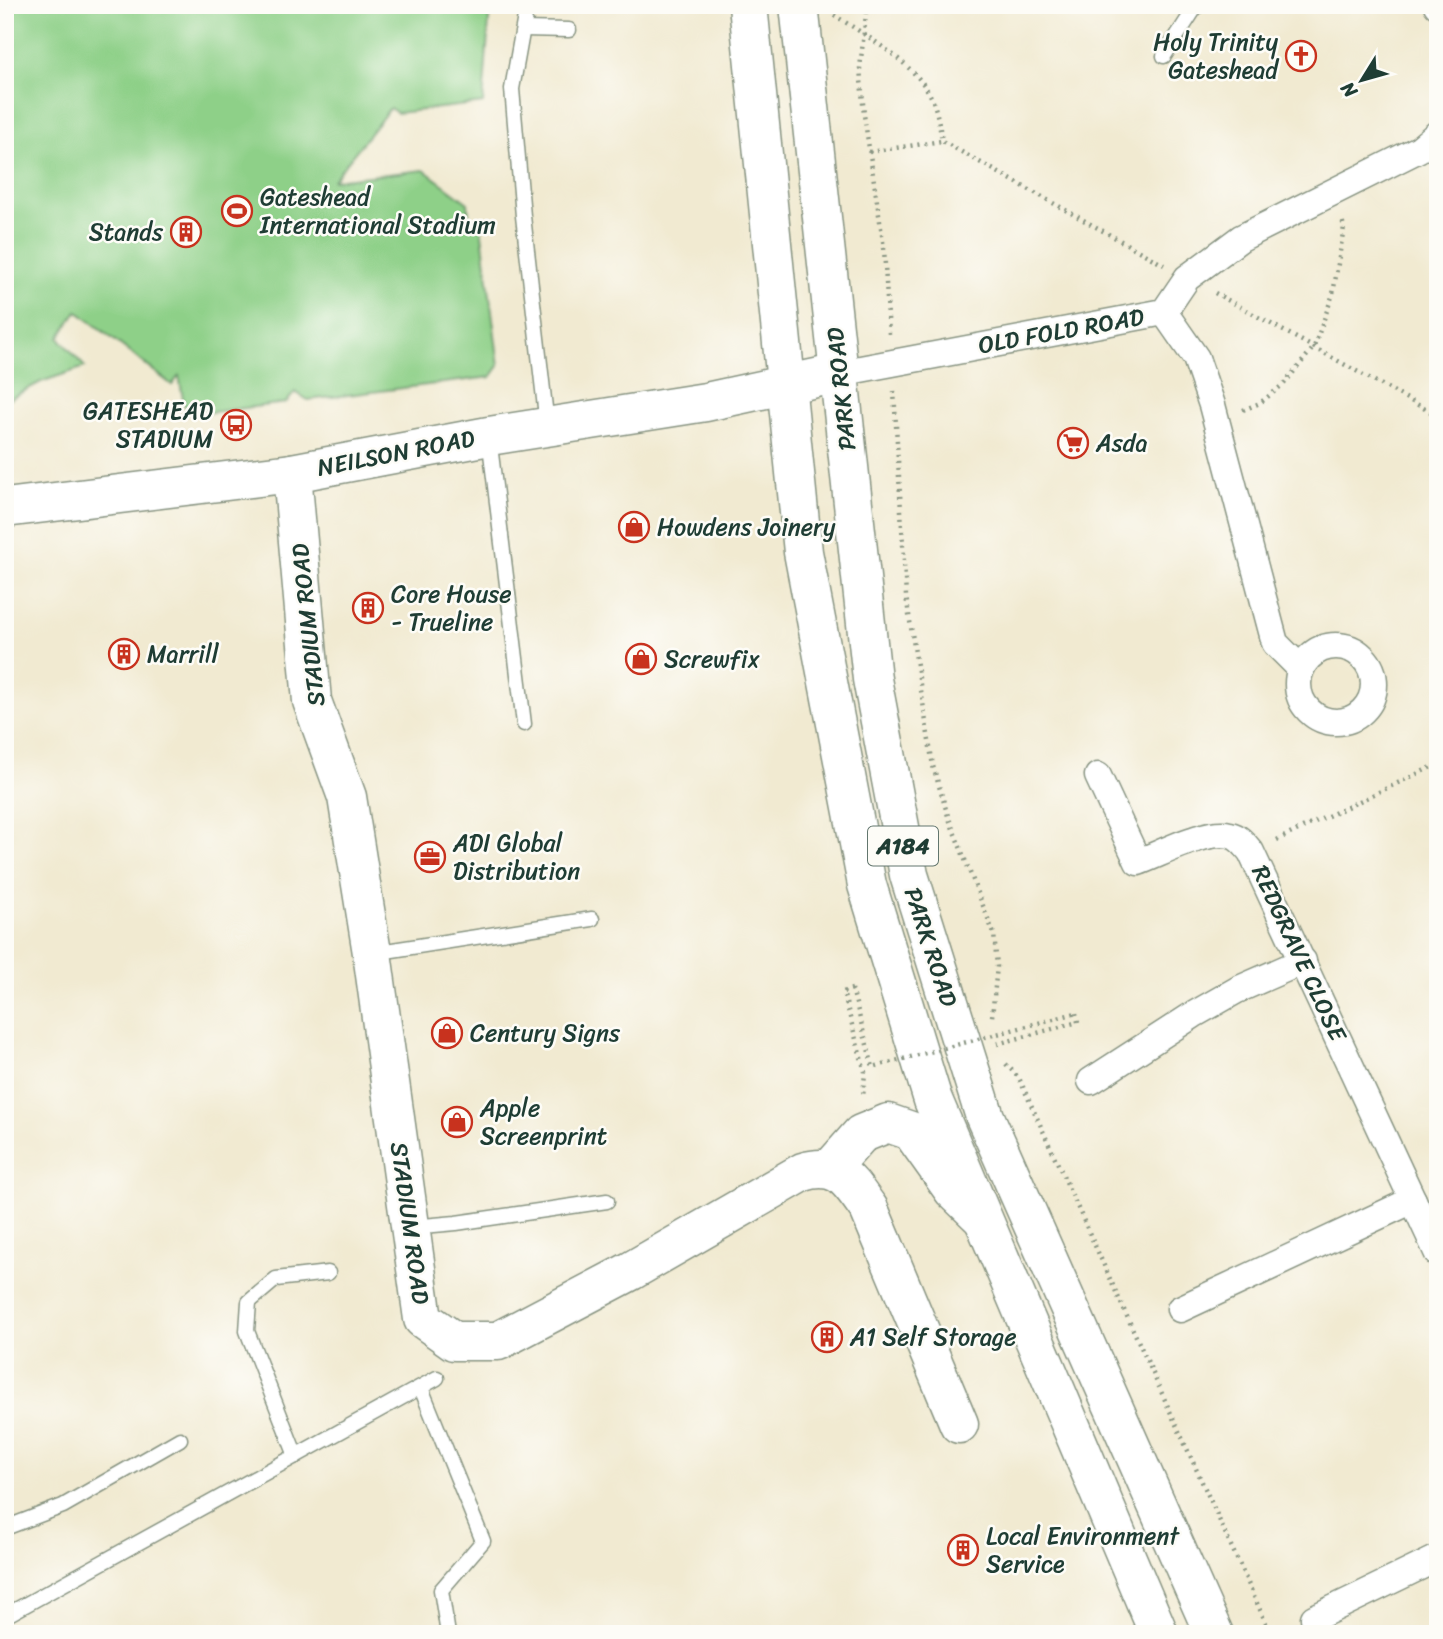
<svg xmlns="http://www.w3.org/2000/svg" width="1443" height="1639" viewBox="0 0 1443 1639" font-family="Sriracha,sans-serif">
<rect width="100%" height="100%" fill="#fdfcf7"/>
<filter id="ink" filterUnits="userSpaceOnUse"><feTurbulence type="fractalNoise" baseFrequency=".0143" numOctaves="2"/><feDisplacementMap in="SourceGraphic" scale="14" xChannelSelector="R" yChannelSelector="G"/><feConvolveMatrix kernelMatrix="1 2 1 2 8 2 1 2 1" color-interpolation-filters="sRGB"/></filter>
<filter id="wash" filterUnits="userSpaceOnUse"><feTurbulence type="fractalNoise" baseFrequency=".00686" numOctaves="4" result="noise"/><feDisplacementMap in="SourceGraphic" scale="28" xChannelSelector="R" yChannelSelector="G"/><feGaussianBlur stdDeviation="1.57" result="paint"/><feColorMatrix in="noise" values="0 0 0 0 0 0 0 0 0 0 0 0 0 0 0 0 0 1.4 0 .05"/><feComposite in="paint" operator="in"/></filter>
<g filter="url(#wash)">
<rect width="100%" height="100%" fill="#f1ead1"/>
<polygon fill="#8ed088" stroke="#56865e" stroke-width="2" points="5,5 490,5 483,103 397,113 390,108 333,180 424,170 468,203 469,219 481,226 499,366 491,377 308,400 295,392 286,403 197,414 184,405 179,376 172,385 77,311 59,338 85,367 41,382 5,401"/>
</g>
<g filter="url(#ink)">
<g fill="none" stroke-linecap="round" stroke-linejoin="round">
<g stroke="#889482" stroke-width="17">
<g id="lane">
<polyline points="527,5 512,89 523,216 547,425"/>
<polyline points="523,29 569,30"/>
<polyline points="1164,56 1197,5"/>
<polyline points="489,437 524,724"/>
<polyline points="373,953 592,919"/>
<polyline points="412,1227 456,1223 607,1201"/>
<polyline points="421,1388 483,1541 441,1590 448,1634"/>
<polyline points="296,1456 247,1331 249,1302 276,1279 328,1273"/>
<polyline points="5,1528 63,1506 180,1439"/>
<polyline points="5,1616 437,1378"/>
</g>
</g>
<g stroke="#889482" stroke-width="29">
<g id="street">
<polyline points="1437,5 1438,6"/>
<polyline points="1164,312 1196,358 1212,405 1275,643 1301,669"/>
<polyline points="839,373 1164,312 1187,278 1241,238 1419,149 1438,133"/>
<circle cx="1336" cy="684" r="38"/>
<path d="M1098,776L1138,862C1161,854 1206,829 1230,835C1240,837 1245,845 1251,852L1438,1254"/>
<polyline points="1091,1081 1193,1015 1237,990 1303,961"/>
<polyline points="1180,1309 1413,1200"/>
<polyline points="1314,1618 1438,1558"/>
</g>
</g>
<g stroke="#889482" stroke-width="41">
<g id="secondary">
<path d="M292,473L312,701L347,797L372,953L423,1319L454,1341H498L631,1271L803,1172C840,1161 849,1182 869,1209L959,1424"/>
<polyline points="5,508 292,473 489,436 706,402 839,373"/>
<polyline points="831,1168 861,1134 888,1123 911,1131 953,1190 980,1216"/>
</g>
</g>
<g stroke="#889482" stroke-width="41">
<g id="highway">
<polyline points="748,5 803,552 867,885 933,1100 1159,1634"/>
<polyline points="799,5 872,679 909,875 985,1117 1214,1634"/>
</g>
</g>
<g stroke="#889482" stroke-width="4.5" stroke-dasharray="2 5" stroke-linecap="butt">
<polyline points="867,5 860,68 864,115 884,248 889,334"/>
<path d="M834,15C865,35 922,67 934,104C938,116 940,129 942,141L1164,265"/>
<polyline points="869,152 942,141"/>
<polyline points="1215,293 1438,416"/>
<polyline points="894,391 906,596 933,766 948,816 994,934 997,966 992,1017"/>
<polyline points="1243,410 1260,403 1284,384 1314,347 1333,294 1344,227 1342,219"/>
<polyline points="1277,840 1438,764"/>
<polyline points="852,989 843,992 865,1072 863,1098"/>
<polyline points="997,1044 1078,1022 1076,1013"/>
<polyline points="1006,1064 1019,1078 1271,1634"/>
</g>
<use href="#lane" stroke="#fff" stroke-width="14"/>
<use href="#street" stroke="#fff" stroke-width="26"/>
<use href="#secondary" stroke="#fff" stroke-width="38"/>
<use href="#highway" stroke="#fff" stroke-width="38"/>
<polyline stroke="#889482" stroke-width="4.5" stroke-dasharray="2 5" stroke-linecap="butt" points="852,989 873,1067 1076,1013"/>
</g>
</g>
<defs>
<g id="church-ring" transform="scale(1.575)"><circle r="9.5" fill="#fdfcf7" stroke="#c8321e" stroke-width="1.5"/><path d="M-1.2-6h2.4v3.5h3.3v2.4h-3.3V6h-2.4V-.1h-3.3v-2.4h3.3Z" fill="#c8321e"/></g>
<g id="stadium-ring" transform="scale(1.575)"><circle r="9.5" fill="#fdfcf7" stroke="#c8321e" stroke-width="1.5"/><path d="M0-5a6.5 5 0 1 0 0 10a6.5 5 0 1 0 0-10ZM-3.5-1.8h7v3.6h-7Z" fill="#c8321e"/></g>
<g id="building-ring" transform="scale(1.575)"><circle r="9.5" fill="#fdfcf7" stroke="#c8321e" stroke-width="1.5"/><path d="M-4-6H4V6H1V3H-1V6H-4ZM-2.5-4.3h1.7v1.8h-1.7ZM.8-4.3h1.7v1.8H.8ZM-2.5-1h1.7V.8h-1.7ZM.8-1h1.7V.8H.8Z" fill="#c8321e"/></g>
<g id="bus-ring" transform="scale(1.575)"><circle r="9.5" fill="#fdfcf7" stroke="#c8321e" stroke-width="1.5"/><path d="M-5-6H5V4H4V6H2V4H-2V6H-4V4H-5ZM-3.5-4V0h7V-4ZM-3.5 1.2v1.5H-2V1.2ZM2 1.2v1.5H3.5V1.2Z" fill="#c8321e"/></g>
<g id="supermarket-ring" transform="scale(1.575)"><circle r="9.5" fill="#fdfcf7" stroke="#c8321e" stroke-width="1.5"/><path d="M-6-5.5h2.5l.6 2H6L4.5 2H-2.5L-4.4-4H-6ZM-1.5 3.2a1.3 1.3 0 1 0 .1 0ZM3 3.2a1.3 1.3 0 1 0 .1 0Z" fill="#c8321e"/></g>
<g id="shop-ring" transform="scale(1.575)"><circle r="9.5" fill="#fdfcf7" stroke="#c8321e" stroke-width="1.5"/><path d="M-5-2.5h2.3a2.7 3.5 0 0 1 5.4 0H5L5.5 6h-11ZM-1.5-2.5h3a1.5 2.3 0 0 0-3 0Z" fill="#c8321e"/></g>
<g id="office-ring" transform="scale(1.575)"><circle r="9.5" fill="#fdfcf7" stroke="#c8321e" stroke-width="1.5"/><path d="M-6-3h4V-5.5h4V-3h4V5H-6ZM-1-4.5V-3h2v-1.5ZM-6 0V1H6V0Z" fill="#c8321e"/></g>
</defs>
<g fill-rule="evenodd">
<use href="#church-ring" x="1301" y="56"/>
<use href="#stadium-ring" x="237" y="211"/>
<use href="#building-ring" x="186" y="232"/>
<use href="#bus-ring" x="236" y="425"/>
<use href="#supermarket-ring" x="1073" y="443"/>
<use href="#shop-ring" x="634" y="527"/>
<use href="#building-ring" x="368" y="608"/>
<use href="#building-ring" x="124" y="654"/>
<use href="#shop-ring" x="641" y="659"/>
<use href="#office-ring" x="430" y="857"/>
<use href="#shop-ring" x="447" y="1033"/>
<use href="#shop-ring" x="457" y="1122"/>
<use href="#building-ring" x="827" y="1337"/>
<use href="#building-ring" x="963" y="1550"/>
</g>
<g text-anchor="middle" stroke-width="5" stroke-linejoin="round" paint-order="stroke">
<rect fill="#fdfcf7" stroke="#62766e" stroke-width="2" x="868" y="826.5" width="70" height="39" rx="5"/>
<g font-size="23" font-weight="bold" fill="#1f3d34">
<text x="903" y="854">A184</text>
</g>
<g font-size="24" fill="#1f3d34" stroke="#fdfcf7" text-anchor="start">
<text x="1278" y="50" text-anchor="end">Holy Trinity<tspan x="1278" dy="28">Gateshead</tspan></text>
<text x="260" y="205">Gateshead<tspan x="260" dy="28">International Stadium</tspan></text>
<text x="163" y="240" text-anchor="end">Stands</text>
<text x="213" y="419" text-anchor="end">GATESHEAD<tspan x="213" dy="28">STADIUM</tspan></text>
<text x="1096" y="451">Asda</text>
<text x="657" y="535">Howdens Joinery</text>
<text x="391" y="602">Core House<tspan x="391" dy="28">- Trueline</tspan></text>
<text x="147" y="662">Marrill</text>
<text x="664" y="667">Screwfix</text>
<text x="453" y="851">ADI Global<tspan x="453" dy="28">Distribution</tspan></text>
<text x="470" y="1041">Century Signs</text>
<text x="480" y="1116">Apple<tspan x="480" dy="28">Screenprint</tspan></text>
<text x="850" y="1345">A1 Self Storage</text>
<text x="986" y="1544">Local Environment<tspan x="986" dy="28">Service</tspan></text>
</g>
<g font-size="24" fill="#1f3d34" stroke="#fdfcf7">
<text transform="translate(1061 331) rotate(-10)" y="8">OLD FOLD ROAD</text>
<text transform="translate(841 389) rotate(-96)" y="8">PARK ROAD</text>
<text transform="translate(396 453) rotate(-11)" y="8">NEILSON ROAD</text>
<text transform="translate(308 625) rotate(-96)" y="8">STADIUM ROAD</text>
<text transform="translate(931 947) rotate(72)" y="8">PARK ROAD</text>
<text transform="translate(1299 953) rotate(65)" y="8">REDGRAVE CLOSE</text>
<text transform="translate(410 1223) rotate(82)" y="8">STADIUM ROAD</text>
</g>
</g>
<rect width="1443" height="1639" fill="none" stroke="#fdfcf7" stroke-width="28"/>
<g transform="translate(1362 80) rotate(233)" stroke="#fdfcf7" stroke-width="5" paint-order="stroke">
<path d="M0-5L12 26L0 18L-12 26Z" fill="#1f3d34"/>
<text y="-10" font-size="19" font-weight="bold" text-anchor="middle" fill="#1f3d34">N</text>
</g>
</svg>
